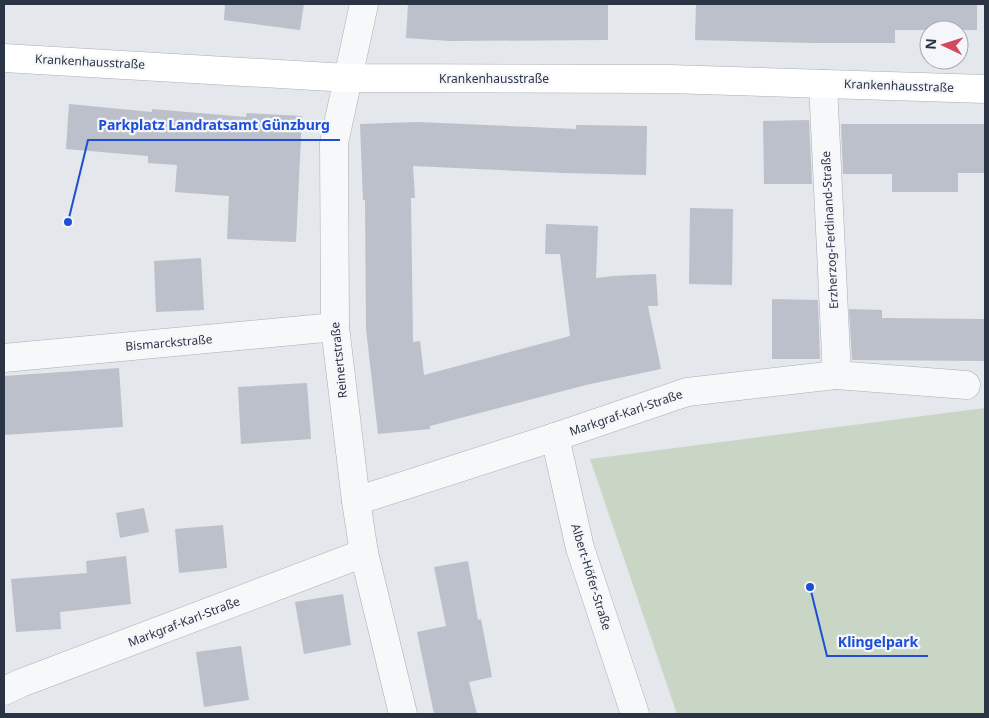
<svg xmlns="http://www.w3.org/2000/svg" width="989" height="718" viewBox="0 0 989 718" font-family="'Noto Sans',sans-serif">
<rect width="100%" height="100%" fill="#e4e7ec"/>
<polygon fill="#c9d6c5" points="985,408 985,714 677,714 590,459"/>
<g fill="#bbc0ca">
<polygon points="225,4 304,4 300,30 224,20"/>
<polygon points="408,4 608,4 608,40 450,41 406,38"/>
<polygon points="696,4 977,4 977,30 895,30 895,43 813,43 695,40"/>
<polygon points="69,104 152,112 152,109 246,117 247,113 302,116 296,242 227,239 229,196 175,192 177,165 148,163 148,156 66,149"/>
<polygon points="809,120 812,184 764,184 763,121"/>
<polygon points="417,122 576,129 576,125 647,126 646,175 564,173 413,166 415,198 411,198 413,342 420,341 424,375 570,336 560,254 545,254 546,224 598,226 596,278 613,276 656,274 658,306 648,306 661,369 586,385 430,426 430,429 378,434 366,329 365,200 363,200 360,124"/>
<polygon points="841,124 985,124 985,173 958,173 958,192 892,192 892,174 843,174"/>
<polygon points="690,208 733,209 732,285 689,284"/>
<polygon points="201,258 204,310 156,312 154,261"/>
<polygon points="772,299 818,300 820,359 772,359"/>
<polygon points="849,309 882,310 882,318 985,319 985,361 852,360"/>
<polygon points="119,368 123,427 4,435 4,376"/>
<polygon points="307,383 311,439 241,444 238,387"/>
<polygon points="144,508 149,532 120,538 116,513"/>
<polygon points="223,525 227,568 179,573 175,529"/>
<polygon points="126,556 131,604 60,612 61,629 16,632 11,579 87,573 86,561"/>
<polygon points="468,561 478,620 481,619 492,677 469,682 477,714 434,714 417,632 446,626 434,567"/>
<polygon points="343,594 351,645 304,654 295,602"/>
<polygon points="241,646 249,700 204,707 196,652"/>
</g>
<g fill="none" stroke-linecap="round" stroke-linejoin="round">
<g stroke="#a9aeb7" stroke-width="29">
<g id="street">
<polyline points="364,4 334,143 335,327 356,501 364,553 403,714"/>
<polyline points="823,84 836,355 836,375"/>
<polyline points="4,358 335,327"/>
<polyline points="555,437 580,548 635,714"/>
<polyline points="356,501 555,437 687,392 836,375 966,385"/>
<polyline points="4,691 21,683 364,553"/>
</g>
</g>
<g stroke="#a9aeb7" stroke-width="29">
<polyline id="secondary" points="4,58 348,78 670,79 985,89"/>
</g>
<use href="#street" stroke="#f7f8fa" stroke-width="28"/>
<use href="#secondary" stroke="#fff" stroke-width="28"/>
</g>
<g text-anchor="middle" stroke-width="4.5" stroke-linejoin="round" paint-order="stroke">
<g font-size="12" fill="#2b3445" stroke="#f4f6f9">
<text transform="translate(90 62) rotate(3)" y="4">Krankenhausstraße</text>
<text x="494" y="83">Krankenhausstraße</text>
<text transform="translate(899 86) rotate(2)" y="4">Krankenhausstraße</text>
<text transform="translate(830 230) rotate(-93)" y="4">Erzherzog-Ferdinand-Straße</text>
<text transform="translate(169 343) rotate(-5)" y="4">Bismarckstraße</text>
<text transform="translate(339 360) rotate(-96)" y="4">Reinertstraße</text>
<text transform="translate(626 413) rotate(-19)" y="4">Markgraf-Karl-Straße</text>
<text transform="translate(591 577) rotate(73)" y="4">Albert-Höfer-Straße</text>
<text transform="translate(184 622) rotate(-21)" y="4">Markgraf-Karl-Straße</text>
</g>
</g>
<path fill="none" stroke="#1d4ed8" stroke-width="2" d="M68 222L88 140H340M810 587L827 656H928"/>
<g fill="#1d4ed8" stroke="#f4f6f9" stroke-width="2">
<circle cx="68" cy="222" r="5"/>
<circle cx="810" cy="587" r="5"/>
</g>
<g font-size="14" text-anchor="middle" font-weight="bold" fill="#1d4ed8" stroke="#f4f6f9" stroke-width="4.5" stroke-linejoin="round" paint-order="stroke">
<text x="214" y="130">Parkplatz Landratsamt Günzburg</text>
<text x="878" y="647">Klingelpark</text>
</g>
<rect width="989" height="718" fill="none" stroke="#2b3445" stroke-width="10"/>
<g transform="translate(944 45) rotate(274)"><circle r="24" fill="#f4f6f9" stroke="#a4a8b1"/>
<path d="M0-4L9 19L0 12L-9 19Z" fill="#d1495b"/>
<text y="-8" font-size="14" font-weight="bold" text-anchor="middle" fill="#2b3445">N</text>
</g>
</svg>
